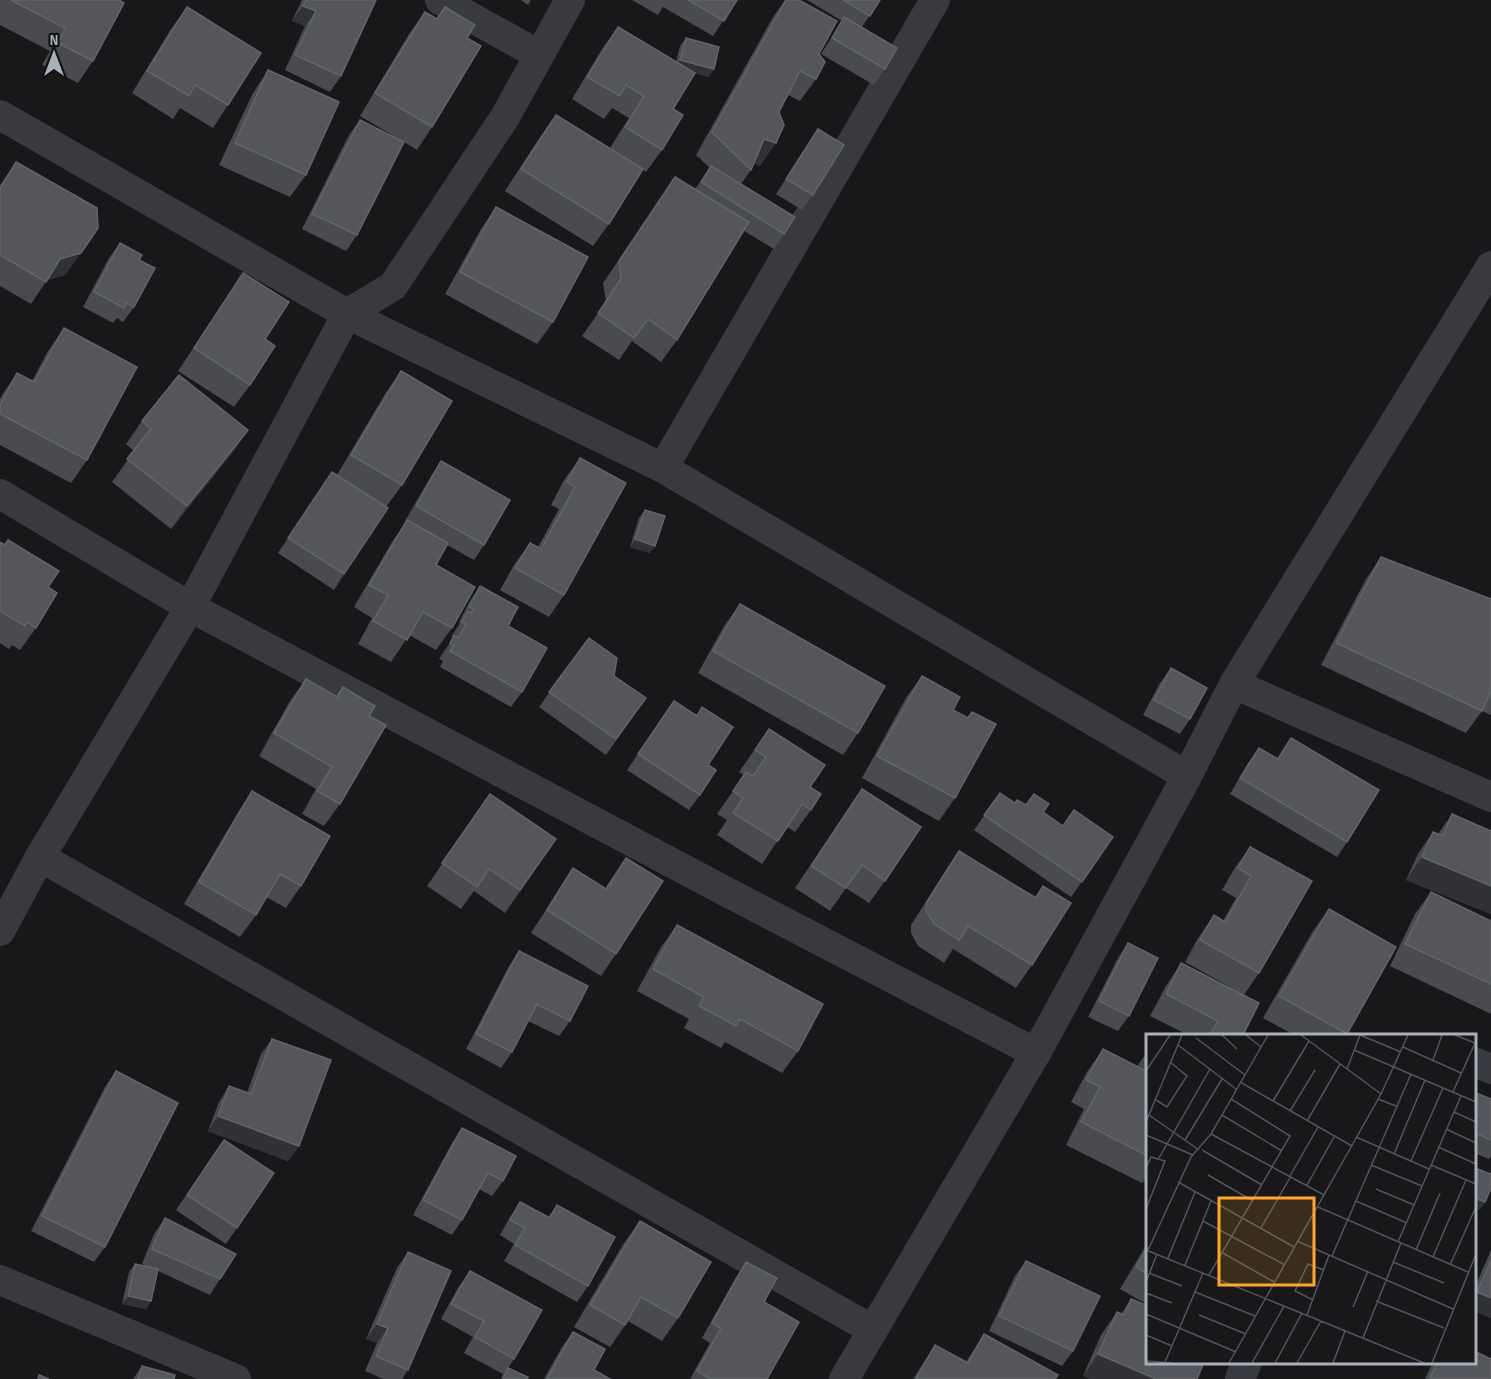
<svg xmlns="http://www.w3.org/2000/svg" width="1491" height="1379" viewBox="0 0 1491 1379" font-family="'Sofia Sans Condensed',sans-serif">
<rect width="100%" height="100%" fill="#18181a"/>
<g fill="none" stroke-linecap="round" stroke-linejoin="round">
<g stroke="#383a3f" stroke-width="30">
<polyline points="440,0 539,55"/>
<polyline points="0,115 347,314 663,468 1187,776"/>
<polyline points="663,468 935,0"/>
<polyline points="0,494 190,607 723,890 1036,1053"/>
<polyline points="1234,684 1491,797"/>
<polyline points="40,857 873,1330"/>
<polyline points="0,931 40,857 190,607 347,314 393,286 505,117 570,0"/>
<polyline points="1474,1062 1491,1069"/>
<polyline points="0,1280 236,1379"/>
<polyline points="844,1379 1036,1053 1187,776 1234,684 1491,266"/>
<polyline points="1240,1379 1247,1362"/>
</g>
</g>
<g fill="#494b4f">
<polygon points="0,0 119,0 93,61 78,83 42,65 50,51 0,25"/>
<polygon points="302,0 376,0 341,76 330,92 285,70 305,26 292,21"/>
<polygon points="521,0 531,0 528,5"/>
<polygon points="632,0 737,0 713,36 663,7 658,15"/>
<polygon points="785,0 799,0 819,54 816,79 800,101 788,95 779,112 760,166 754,163 751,170 741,184 784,234 774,249 744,231 677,340 661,362 632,341 619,360 582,336 606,302 603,283 675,177 695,189 710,168 696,155 773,17"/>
<polygon points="807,0 880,0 862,27 885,69 874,85 821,54 842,21"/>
<polygon points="187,7 228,105 213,128 180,108 173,119 132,93 171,29"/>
<polygon points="445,7 467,38 432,127 417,150 404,142 357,235 346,251 302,229 349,135 360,120 402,141 360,116 409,34 425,12 436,19"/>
<polygon points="618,27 676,62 680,46 686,38 714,69 708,77 695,73 673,109 662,150 646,172 643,170 609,224 593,246 505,191 540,137 556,115 610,148 629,118 612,108 604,119 572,99 602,49"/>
<polygon points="268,70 306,175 290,197 219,165 253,93"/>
<polygon points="818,129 813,195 802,210 776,194"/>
<polygon points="16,162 65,275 47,280 31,304 0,286 0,185"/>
<polygon points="496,207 553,322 537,344 445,294 481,229"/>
<polygon points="120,243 134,307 123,322 117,318 113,323 83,307 109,258"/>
<polygon points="243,273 265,339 250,385 234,407 178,371"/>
<polygon points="64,328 87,460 71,483 0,445 0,399 2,395 17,373 32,381 48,351"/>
<polygon points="401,371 402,485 386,507 344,574 334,590 278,553 332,472 337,475 385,394"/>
<polygon points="142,421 248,430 233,452 171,529 112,482 134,451 126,444"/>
<polygon points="580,458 564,595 549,617 500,590 514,565 530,543 538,547 559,509 551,505 564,480"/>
<polygon points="441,461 484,545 474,560 447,545 436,565 452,628 436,650 409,635 391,662 358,644 372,618 354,607 392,542 406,522 405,521 431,476"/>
<polygon points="645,510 650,553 630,547 639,518"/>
<polygon points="0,542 48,587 36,628 20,650 12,645 9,649 0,643"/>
<polygon points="1381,557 1491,599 1491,715 1482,711 1466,733 1321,665 1366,579"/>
<polygon points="480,586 508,626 522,692 511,707 440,667 443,661 439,659 453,638 451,637 460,623 459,622 470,601"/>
<polygon points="740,604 858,733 843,755 698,673 724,626"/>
<polygon points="589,638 614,676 646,698 606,755 539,707"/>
<polygon points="1171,668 1190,719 1180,734 1143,715 1160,683"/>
<polygon points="922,676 953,710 968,718 972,712 955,798 939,821 862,778 906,698"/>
<polygon points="306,679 336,697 343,687 369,716 340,804 324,826 302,814 316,789 259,756 290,701"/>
<polygon points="674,701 696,715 702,707 708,765 700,795 689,810 627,770"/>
<polygon points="769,729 810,787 811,810 795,832 787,827 762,864 717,835 727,820 717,814 744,775 739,772"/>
<polygon points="1291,738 1347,842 1337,857 1230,794 1248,763 1259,748 1277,759"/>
<polygon points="862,789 885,881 869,903 846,888 830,911 795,888"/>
<polygon points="252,791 301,886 286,908 266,897 256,915 240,937 184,904 237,814"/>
<polygon points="1000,793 1015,803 1026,805 1043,812 1063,826 1113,837 1071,897 974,830"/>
<polygon points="490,794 556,839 505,913 474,891 461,909 427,886"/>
<polygon points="1452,814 1491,831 1491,914 1406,880 1418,854 1433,832 1438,834"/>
<polygon points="1250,847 1259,973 1244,995 1185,962 1198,938 1214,915 1223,921 1236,898 1222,890 1234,869"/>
<polygon points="959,851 1035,897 1043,886 1032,965 1016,988 953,949 944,963 918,946 911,933 911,925 944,873"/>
<polygon points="626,858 616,954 601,976 531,933 558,891 573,868 605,889"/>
<polygon points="1431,892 1491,921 1491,1014 1390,966 1415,914"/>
<polygon points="1329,909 1396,947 1346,1035 1294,1035 1263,1018 1313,931"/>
<polygon points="677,925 798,1051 782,1073 725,1042 721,1048 684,1028 689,1019 637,991 661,947"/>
<polygon points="1128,943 1129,1016 1118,1031 1088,1017 1118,958"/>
<polygon points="519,951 570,1021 559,1036 528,1021 512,1052 501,1068 466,1049 509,966"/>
<polygon points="1181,963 1243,1035 1188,1035 1150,1016 1166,986"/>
<polygon points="272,1039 299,1146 288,1161 208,1131 219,1102 229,1086 247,1093 261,1054"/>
<polygon points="1103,1049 1137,1067 1148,1050 1148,1176 1142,1183 1066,1145 1084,1109 1071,1102 1087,1072"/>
<polygon points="116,1071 105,1247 94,1262 31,1231 105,1087"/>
<polygon points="1474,1092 1491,1099 1491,1156 1489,1159 1474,1153"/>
<polygon points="462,1128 503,1181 492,1196 479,1189 462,1220 452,1235 413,1215 452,1143"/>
<polygon points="224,1140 274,1173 226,1244 176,1210"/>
<polygon points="520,1202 548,1217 557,1205 588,1286 577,1302 504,1261 514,1244 500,1235 510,1217"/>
<polygon points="165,1218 220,1279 210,1295 158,1271 151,1301 146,1309 122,1304 129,1272 135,1264 147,1267 142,1264 154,1234"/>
<polygon points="640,1221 678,1318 662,1341 628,1321 610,1347 574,1327 624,1243"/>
<polygon points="1148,1242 1148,1305 1120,1289"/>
<polygon points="1491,1250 1491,1318 1474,1311 1474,1289"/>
<polygon points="408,1252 408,1370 402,1379 383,1379 365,1371 377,1343 366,1339 397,1268"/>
<polygon points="1026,1261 1073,1351 1062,1366 989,1331 1015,1276"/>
<polygon points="746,1262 764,1302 767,1379 690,1379 710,1343 702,1338 736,1277"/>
<polygon points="470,1271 514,1359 508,1368 527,1379 501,1379 503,1374 464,1353 473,1337 441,1319 459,1286"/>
<polygon points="1131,1299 1148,1306 1083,1376 1101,1335 1117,1312 1121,1314"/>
<polygon points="573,1332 594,1370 610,1379 544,1379 562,1347"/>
<polygon points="984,1334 1055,1379 913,1379 920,1368 935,1345 966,1362"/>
<polygon points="1433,1362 1474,1362 1491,1379 1425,1379"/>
<polygon points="142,1366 174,1379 133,1379"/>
</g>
<g fill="#313235">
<polygon points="303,6 316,11 305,26 292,21"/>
<polygon points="680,60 714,69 708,77 675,68"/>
<polygon points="764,139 776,143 760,166 748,161"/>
<polygon points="81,253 65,275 44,281 60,259"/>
<polygon points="248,430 233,452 171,529 187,506"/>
<polygon points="635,539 655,546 650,553 630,547"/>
<polygon points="1422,857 1491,886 1491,914 1406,880"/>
<polygon points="218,1116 299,1146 288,1161 208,1131"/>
<polygon points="1474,1198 1485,1202 1480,1210 1474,1208"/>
<polygon points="1477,1292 1491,1298 1491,1318 1474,1311 1474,1296"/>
<polygon points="128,1296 151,1301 146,1309 122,1304"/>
<polygon points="377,1324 388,1328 377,1343 366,1339"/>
<polygon points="1098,1354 1156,1379 1089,1379 1083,1376"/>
</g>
<g fill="#54565b" stroke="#61646a" stroke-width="1.5">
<polygon points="11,0 119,0 124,3 93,61 58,43 65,28"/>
<polygon points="306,0 376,0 341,76 295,55 316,11 303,6"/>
<polygon points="688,0 737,0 724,21"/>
<polygon points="786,0 799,0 837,21 819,54 825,62 816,79 800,71 779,112 784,125 776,143 764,139 751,170 712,132"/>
<polygon points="843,0 880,0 870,16"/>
<polygon points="187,7 261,53 228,105 195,85 189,96 147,71"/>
<polygon points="445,7 475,25 467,38 481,46 432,127 375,93 425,12 437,19"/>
<polygon points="844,17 897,48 885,69 832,38"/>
<polygon points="618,27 695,73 673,109 683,115 662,150 625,127 644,96 626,85 620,96 587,77"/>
<polygon points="686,38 719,47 714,69 680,60"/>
<polygon points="268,70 339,102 306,175 235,143"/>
<polygon points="556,115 643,169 609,224 521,169"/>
<polygon points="360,120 404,142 357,235 312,214"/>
<polygon points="818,129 844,145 813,195 786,179"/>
<polygon points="16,162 97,208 98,228 81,253 60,259 46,282 0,255 0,189"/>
<polygon points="711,166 795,217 784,234 701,182"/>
<polygon points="675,177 749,222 677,340 648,319 634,338 598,313 621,279 619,261"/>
<polygon points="496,207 588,257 553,322 460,272"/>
<polygon points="120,243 142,255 139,260 155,268 134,307 127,303 124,308 94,292"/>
<polygon points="243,273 289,302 265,339 275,346 250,385 194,348"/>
<polygon points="64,328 137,367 87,460 0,414 0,405 17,373 34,382"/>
<polygon points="401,371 452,401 402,485 351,455"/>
<polygon points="179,375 248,430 187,506 127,459 151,429 142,421"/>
<polygon points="580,458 626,483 564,595 515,568 530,543 541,549 575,487 567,482"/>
<polygon points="441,461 510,500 484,545 416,506"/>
<polygon points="332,472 388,508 344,574 288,538"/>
<polygon points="645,510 665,516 655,546 635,539"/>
<polygon points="407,520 448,543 436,565 475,587 452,628 423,612 407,640 373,621 388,595 369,585"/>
<polygon points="8,540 59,571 48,587 57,593 36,628 27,622 25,626 0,611 0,542 5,545"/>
<polygon points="1381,557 1491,599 1491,691 1482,711 1336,643"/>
<polygon points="480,586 518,607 508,626 547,648 522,692 450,651 454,646 450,643 454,636 458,638 466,624 462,622 468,611 471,613 474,609 469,607"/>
<polygon points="740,604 885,686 858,733 713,651"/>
<polygon points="589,638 617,658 614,676 646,698 616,739 549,692"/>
<polygon points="1171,668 1207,688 1190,719 1154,700"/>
<polygon points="922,676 960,697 953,710 968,718 972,712 996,724 955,798 877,756"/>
<polygon points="306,679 337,697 343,687 375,706 369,716 386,725 340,804 317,791 332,767 274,733"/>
<polygon points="674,701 697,716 702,707 733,727 708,765 716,770 700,795 638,754"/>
<polygon points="769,729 825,765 810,787 821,794 811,810 802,804 778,841 733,813 743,798 733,791 746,772 753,776 766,757 755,750"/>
<polygon points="1291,738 1379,790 1347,842 1240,778 1259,748 1278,759"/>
<polygon points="862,789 921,827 885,881 862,865 846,888 811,866"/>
<polygon points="252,791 330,836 301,886 280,874 256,915 199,882"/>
<polygon points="1000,793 1015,803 1017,800 1026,805 1034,794 1049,804 1043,812 1063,826 1074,810 1113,837 1082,882 984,815"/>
<polygon points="490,794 556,839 520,890 489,869 477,887 442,863"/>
<polygon points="1452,814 1491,831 1491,886 1422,857 1433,832 1443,836"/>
<polygon points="1250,847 1312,881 1259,973 1200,940 1214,915 1225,922 1251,876 1238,868"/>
<polygon points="959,851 1036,898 1043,886 1071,903 1032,965 968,926 959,940 934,924 926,910 927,902"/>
<polygon points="626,858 663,881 616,954 547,910 573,868 606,889"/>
<polygon points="1431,892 1491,921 1491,984 1405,944"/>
<polygon points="1329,909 1396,947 1347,1034 1279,996"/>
<polygon points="677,925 823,1004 798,1051 740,1019 736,1026 699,1006 704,997 653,969"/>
<polygon points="1128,943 1158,958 1129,1016 1099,1001"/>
<polygon points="519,951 588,986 570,1021 537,1004 512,1052 476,1034"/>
<polygon points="1181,963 1259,1003 1243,1035 1210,1035 1218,1021 1166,994"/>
<polygon points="272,1039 331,1060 299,1146 218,1116 229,1086 251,1094"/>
<polygon points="1103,1049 1148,1072 1148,1156 1081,1122 1100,1087 1086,1080"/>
<polygon points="116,1071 178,1103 105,1247 42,1216"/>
<polygon points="1474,1092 1491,1099 1491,1140 1478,1134 1474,1142"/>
<polygon points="462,1128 516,1156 503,1181 488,1173 462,1220 423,1200"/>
<polygon points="224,1140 274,1173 237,1228 187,1195"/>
<polygon points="1475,1168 1491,1174 1491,1188 1485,1202 1474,1198"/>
<polygon points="520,1202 550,1218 557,1205 615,1237 588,1286 515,1245 525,1228 510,1220"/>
<polygon points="165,1218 236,1254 220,1279 152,1249"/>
<polygon points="640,1221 711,1262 678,1318 641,1297 625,1325 590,1305"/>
<polygon points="1148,1247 1148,1274 1136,1267"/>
<polygon points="408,1252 451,1271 408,1370 376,1356 388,1328 377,1324"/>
<polygon points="1491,1260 1491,1298 1477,1292"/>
<polygon points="1026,1261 1100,1296 1073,1351 999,1316"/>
<polygon points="746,1262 777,1278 764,1302 799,1322 767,1379 711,1379 697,1371 721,1328 712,1323"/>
<polygon points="135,1264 158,1269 151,1301 128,1296"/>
<polygon points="470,1271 542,1310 514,1359 475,1337 484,1321 451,1304"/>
<polygon points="1131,1299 1148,1306 1148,1362 1204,1362 1197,1379 1156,1379 1098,1354 1117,1312 1124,1315"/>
<polygon points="573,1332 605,1349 594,1370 610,1379 547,1379"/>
<polygon points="984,1334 1058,1375 1055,1379 916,1379 935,1345 968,1363"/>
<polygon points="1474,1351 1491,1359 1491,1379 1433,1379 1430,1377 1438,1362 1474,1362"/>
<polygon points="142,1366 175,1375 174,1379 138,1379"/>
<polygon points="508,1368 528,1377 527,1379 503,1379"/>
<polygon points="39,1375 49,1379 38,1379"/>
</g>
<g transform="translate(1146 1034)">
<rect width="330" height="330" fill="#18181a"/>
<path fill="none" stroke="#52555a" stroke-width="1.5" d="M76,1L91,15M100,1L115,13M155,1L235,60M214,1L255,18M309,1L329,9M50,4L99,41M32,11L90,55M257,13L315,39M208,16L330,68M287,26L296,1M201,35L214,1M0,37L24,1M94,48L206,112M307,58L329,9M232,65L250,72M10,66L21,73L41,42L24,28M127,67L163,7M144,77L169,36M308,78L330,88M3,81L53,116M76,81L136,117M161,87L194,30M0,88L36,1M300,95L330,109M65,100L178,161M0,101L47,121M210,103L283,135M39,106L76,45M292,113L330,130M56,116L116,151M248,120L279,46M13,124L64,35M265,127L297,54M225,131L276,152M285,131L330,150M0,134L5,123L19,127L0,175M62,141L107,167M144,142L172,93M32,148L148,213M161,151L188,103M230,155L268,171M210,167L261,189M172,173L322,238M57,187L139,231M115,194L145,142M151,207L307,275M252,208L315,62M0,216L278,329M2,216L45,123L65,100L122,1M270,216L294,159M75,218L128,248M186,222L265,40M287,223L320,146M22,224L49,158M247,228L298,249M39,231L65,167M304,231L329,175M3,239L36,252M63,241L144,102L85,65M0,248L11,220M49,258L109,282M0,259L26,269M167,266L149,257L162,230L178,236M230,267L298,294M207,273L222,237M0,280L90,318M53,281L100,300M161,281L183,221M0,301L26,312M217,304L255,209M0,327L26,329M19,328L57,239M83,329L235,60L262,1M106,329L138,272M129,329L156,279M151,329L175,287M187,329L199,297M286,329L330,220"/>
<path fill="#ffa72b" fill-opacity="0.15" stroke="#ffa72b" stroke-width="3" d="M73,164H168V251H73Z"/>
<rect width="330" height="330" fill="none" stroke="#a9b0bb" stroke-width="3"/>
</g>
<g transform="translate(54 54)" stroke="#131315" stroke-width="4.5" paint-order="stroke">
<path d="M0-4.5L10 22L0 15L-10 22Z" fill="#a9b0bb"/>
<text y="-9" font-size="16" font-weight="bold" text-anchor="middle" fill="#a9b0bb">N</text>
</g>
</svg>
